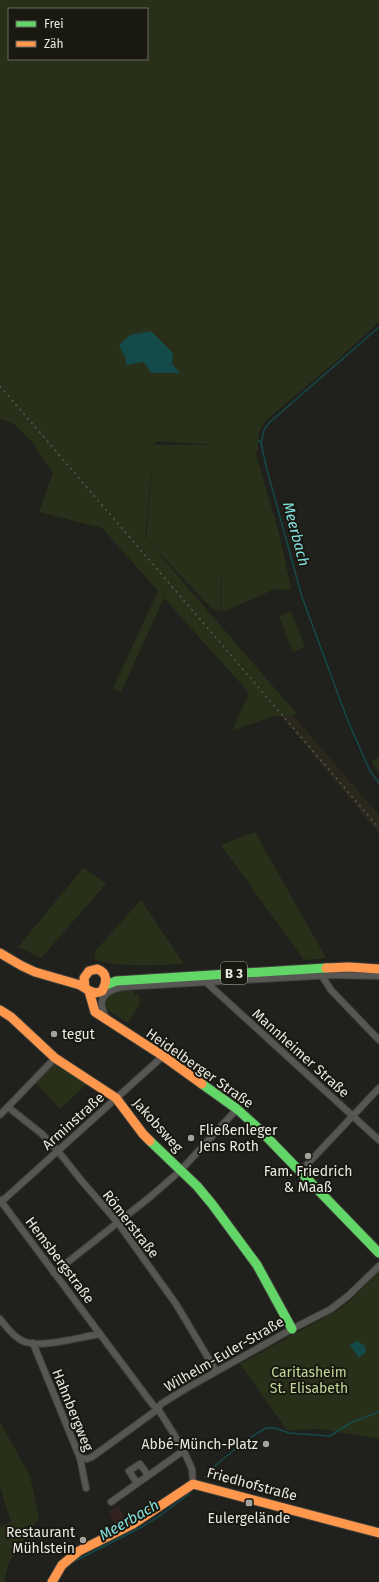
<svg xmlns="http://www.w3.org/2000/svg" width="379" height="1582" viewBox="0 0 379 1582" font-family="'Fira Sans',sans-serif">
<rect width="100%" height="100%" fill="#20201c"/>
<polygon fill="#2a281c" points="0,375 379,815 379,834 281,716 241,671"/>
<polygon fill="#322220" points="119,1506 126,1522 116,1528 109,1511"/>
<g fill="#293019" fill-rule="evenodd">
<path d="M0,0H379V322L334,363L265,421L258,435V451H255L279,533L291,588L289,590L275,589L225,611H221L222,545L220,611L212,609L146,539L154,445H216L158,441L154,444L145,538L109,496L297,714L270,717L232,731L249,693L164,598L121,692L113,688L158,591L102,528L39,512L53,473L32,442L14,424L0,419ZM9,9H147V59H9Z"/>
<polygon points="291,611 305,647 293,652 279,616"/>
<polygon points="379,757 379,773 371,761"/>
<polygon points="255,832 326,958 304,960 221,845"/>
<polygon points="84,867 106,884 41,958 18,947"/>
<path d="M141,900L184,964C168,965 103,968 94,958L96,950Z"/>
<path d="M134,990V995L139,994L140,1004L128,1023L108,1010L104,1005C108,991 122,991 134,990Z"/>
<polygon points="56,1064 87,1084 60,1109 36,1083 52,1066"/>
<polygon points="379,1272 379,1439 321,1429 287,1430 240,1364 338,1310 350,1301"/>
<polygon points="0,1422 30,1476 39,1518 9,1562 4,1582 0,1582 0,1526 11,1522 0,1487"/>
</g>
<g fill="#144a4a">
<polygon points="151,331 173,353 172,364 180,373 151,373 144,362 126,365 126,359 119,345 130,335"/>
<polygon points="357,1341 365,1346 366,1352 359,1358 350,1345"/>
</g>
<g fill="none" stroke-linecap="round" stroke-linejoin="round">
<g stroke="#144a4a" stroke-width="1.5">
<polyline points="379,327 270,422 264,430 261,443 266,466 302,597 348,721 370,771 379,783"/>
<polyline points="258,440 261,443"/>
<polyline points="205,1477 217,1464 245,1441 266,1428 275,1428 289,1433 330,1436 352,1422 379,1412"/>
<polyline points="75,1561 140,1528 158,1517 190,1493"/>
</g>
<g stroke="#3f3e3a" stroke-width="8">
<g id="street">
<polyline points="322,976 331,990 379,1040"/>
<polyline points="207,983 379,1140"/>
<path d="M107,1019C96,1001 103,991 122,987L332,975L379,976"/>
<polyline points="8,1107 42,1134 58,1151 81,1180 118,1223 176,1304 216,1371"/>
<polyline points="0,1115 55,1058"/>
<polyline points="300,1172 379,1088"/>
<polyline points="0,1200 153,1405 158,1409 182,1447 192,1469 193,1484"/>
<polyline points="0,1203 163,1056"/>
<polyline points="54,1273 150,1197 181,1170 237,1109"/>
<path d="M0,1319C6,1327 16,1339 25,1342C43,1348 81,1337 100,1334"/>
<polyline points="33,1343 80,1458 86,1488"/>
<polyline points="80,1458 87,1459 92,1457 158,1409 161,1404 187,1388 292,1329 331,1309 348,1296 379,1266"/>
<polyline points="137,1483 129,1471 140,1464 148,1475"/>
<polyline points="111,1502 183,1451"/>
</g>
</g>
<g stroke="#3f3e3a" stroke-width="11">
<g id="fast">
<polyline points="106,985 116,981 326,968"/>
<polyline points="202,1084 237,1109 259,1129 379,1253"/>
<polyline points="150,1141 197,1186 212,1204 257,1265 292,1329"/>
</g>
</g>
<g stroke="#3f3e3a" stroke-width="11">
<g id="slow">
<path d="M0,953L22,966L35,972L80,985C87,989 94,996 102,991C107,982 108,973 97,969L89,971L84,978L85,988"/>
<polyline points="326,968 349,967 379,969"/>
<polyline points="89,991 95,1012 163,1056 202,1084"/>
<polyline points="0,1010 11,1017 55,1058 116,1098 143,1134 150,1141"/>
<polyline points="52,1582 62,1565 79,1551 133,1524 193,1484 379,1533"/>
</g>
</g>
<use href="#street" stroke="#575653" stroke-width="6"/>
<use href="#fast" stroke="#63d668" stroke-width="9"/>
<use href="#slow" stroke="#ff974d" stroke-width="9"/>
<polyline stroke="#575754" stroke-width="1.5" stroke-dasharray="2 4" stroke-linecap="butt" points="0,386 379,828"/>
</g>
<g fill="#a3a29d" stroke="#191811" stroke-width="1.5">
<circle cx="54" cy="1034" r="4"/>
<circle cx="191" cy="1138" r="4"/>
<circle cx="308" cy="1156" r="4"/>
<circle cx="266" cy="1444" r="4"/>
<rect x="245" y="1499" width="8" height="8" rx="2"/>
<circle cx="83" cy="1540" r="4"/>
</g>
<g text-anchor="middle" stroke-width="4" stroke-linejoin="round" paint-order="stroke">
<rect fill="#191811" stroke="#abaaa4" stroke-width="1" x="221" y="962" width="26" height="22" rx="3"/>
<g font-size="13" font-weight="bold" fill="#e9e8e3">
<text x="234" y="978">B 3</text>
</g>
<g font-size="14" fill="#e9e8e3" stroke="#191811" text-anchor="start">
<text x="62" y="1039">tegut</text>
<text x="199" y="1135">Fließenleger<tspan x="199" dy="16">Jens Roth</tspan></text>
<text x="308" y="1176" text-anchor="middle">Fam. Friedrich<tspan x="308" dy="16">&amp; Maaß</tspan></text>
<text x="258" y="1449" text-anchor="end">Abbé-Münch-Platz</text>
<text x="249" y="1523" text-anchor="middle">Eulergelände</text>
<text x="75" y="1537" text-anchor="end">Restaurant<tspan x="75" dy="16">Mühlstein</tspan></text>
</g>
<g font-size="14" fill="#e9e8e3" stroke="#191811">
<text transform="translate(301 1053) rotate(42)" y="5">Mannheimer Straße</text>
<text transform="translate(200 1068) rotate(35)" y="5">Heidelberger Straße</text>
<text transform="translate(73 1121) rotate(-42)" y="5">Arminstraße</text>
<text transform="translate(158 1125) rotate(48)" y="5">Jakobsweg</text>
<text transform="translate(131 1224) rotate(52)" y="5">Römerstraße</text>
<text transform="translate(60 1260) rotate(53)" y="5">Hemsbergstraße</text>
<text transform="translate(224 1354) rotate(-30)" y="5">Wilhelm-Euler-Straße</text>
<text transform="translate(73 1410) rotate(68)" y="5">Hahnbergweg</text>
<text transform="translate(252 1484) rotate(15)" y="5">Friedhofstraße</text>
</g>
<g font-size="14" fill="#c2d898" stroke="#191811">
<text x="309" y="1377">Caritasheim<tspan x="309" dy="16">St. Elisabeth</tspan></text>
</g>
<g font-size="15" font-style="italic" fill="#82dede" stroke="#191811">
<text transform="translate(296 534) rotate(75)" y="5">Meerbach</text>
<text transform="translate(129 1520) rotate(-30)" y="5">Meerbach</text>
</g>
</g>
<rect x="8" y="8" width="140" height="52" fill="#191811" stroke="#6c6b65"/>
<rect x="16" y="21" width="20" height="6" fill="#63d668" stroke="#6c6b65"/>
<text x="44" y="28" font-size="12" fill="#e9e8e3">Frei</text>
<rect x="16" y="41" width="20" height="6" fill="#ff974d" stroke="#6c6b65"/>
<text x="44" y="48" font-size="12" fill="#e9e8e3">Zäh</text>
</svg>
